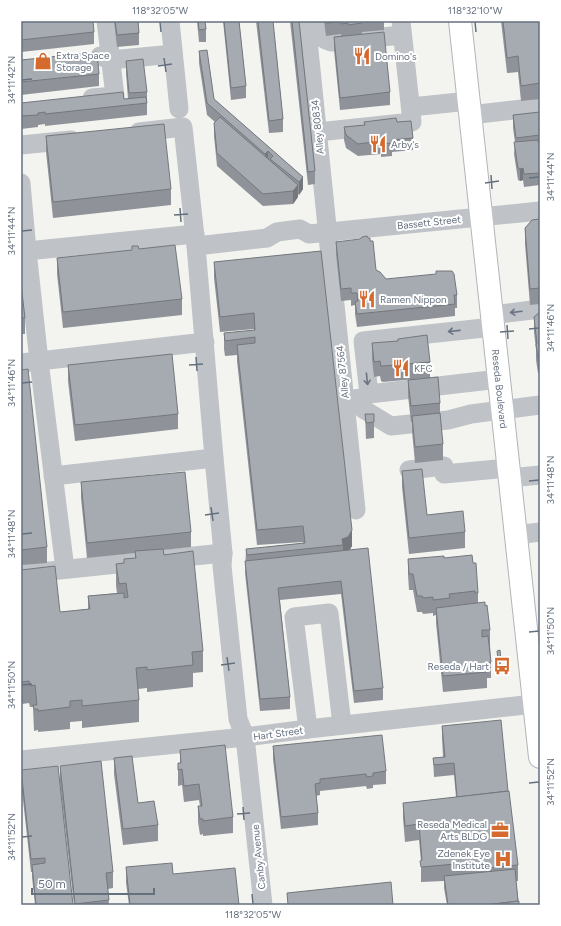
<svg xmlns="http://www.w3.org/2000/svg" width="561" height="926" viewBox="0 0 561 926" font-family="Figtree,sans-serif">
<rect width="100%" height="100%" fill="#f3f4f0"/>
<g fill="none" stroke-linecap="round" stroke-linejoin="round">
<g stroke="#b1b4b8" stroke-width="24">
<g id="major">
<path id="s1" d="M460,21L540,757"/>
</g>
</g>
<g stroke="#bfc2c6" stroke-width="19">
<polyline points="170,21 179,109"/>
<polyline points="306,21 356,510"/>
<path d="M318,21C319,33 318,38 331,42L402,35"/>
<polyline points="100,56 110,60 173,54"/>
<polyline points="92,98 115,96 106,21"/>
<polyline points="411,107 469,101"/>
<polyline points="470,115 540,107"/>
<polyline points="139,132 183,127 196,246 214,458 223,553 222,566 238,719 245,737 263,905"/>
<polyline points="318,132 412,122 401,21"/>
<polyline points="21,145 71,140"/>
<polyline points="21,183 27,251"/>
<polyline points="195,234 27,251 39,361 205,342"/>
<polyline points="196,246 267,238 277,232 300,229 309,234 540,211"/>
<polyline points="492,315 540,309"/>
<polyline points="493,327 363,341 369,394 499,379"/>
<polyline points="21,363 39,361 65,569"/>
<polyline points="345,400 362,398 363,409 391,426 448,420 471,414 540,405"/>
<polyline points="409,470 444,466 444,474 508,468"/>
<polyline points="53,476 214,458"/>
<polyline points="509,478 540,475"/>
<polyline points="516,535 540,532"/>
<polyline points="21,574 223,553"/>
<polyline points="308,729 294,617 329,613 342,725"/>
<polyline points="21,760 245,737 308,729 534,704"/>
</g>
<use href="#major" stroke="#fff" stroke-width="22"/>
</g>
<g fill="#8f9399">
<polygon points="21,21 94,32 94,44 21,52"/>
<polygon points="114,21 138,21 139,33 139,45 117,47"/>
<polygon points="197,21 205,21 206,29 206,42 199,42"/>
<polygon points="223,21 239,21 246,86 246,98 231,100"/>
<polygon points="256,21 273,21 283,119 283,132 269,133"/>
<polygon points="290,21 299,21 315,171 315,184 308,185"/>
<polygon points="324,21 384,21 384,30 362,32 362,34 390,92 390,105 340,110 334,50 334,37 341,36 341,34 326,36"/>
<polygon points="501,21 540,21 540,99 521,101 518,72 507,73"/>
<polygon points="199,51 214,99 303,177 303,189 299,195 298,194 298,197 293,204 263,206 217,166 214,136 214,123 215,122 207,115 199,63"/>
<polygon points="21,60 99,74 99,86 21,95"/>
<polygon points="126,61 147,92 147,115 45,126 45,124 38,125 38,127 21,129 21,103 128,99 126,73"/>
<polygon points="540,112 540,185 524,187 523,180 520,181 518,180 514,154 515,142 513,128 513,115"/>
<polygon points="364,122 397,122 413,138 413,150 392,152 392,156 381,157 381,154 358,156 346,148 344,140 344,127 364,125"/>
<polygon points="46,136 171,189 171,205 53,218 46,152"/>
<polygon points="540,219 540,373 538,373 536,360 536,350 534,332 534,317 539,313 539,304 530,305 525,244 525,228"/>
<polygon points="336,242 376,270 386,279 457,295 457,308 455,308 455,316 357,327 355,314 355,305 351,306 351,300 341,301 336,254"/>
<polygon points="132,246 139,249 182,299 182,315 63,328 57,274 57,258 132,250"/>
<polygon points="321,251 352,546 349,550 383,688 383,700 354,703 341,594 280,600 290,697 290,709 260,711 245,573 246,549 303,543 303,542 257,545 237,361 237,355 225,356 224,349 224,333 254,330 254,329 220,332 214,278 214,262"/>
<polygon points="21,284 25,318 25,334 21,334"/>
<polygon points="372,343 430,362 430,378 440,403 440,418 443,444 443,460 415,463 412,431 412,422 411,422 408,396 408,380 427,378 383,382 381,381 380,376 374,377 372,359"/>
<polygon points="68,365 178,414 178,429 75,441 68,381"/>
<polygon points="21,370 47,547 47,563 21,565"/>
<polygon points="365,414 374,422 374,438 366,439"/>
<polygon points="402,471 427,515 465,532 465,548 409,554 402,487"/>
<polygon points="81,482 191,532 191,547 163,550 164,555 203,651 203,672 193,673 193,687 147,692 147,688 138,689 139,700 139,722 82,728 82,721 70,722 70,729 38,732 38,730 34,731 33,707 30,707 29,703 22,704 21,698 21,570 60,612 88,609 88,596 117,593 116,586 116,564 124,563 124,559 135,558 135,553 87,558 81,498"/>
<polygon points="444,558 473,563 478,593 478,603 490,630 490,645 491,662 491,678 487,678 487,688 443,692 436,623 436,615 433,616 433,613 423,614 422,612 417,612 413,590 409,590 408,575 408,559"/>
<polygon points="497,651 501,660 501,664 498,665"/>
<polygon points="442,726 508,791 518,865 518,881 516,881 519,905 447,905 444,888 444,881 421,882 421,861 419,840 405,842 403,818 403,803 456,797 454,775 434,777 433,758 443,757 442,738"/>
<polygon points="273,746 386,771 386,784 373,785 373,788 367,789 366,786 320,791 320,795 316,796 318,813 318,825 281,829 273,759"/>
<polygon points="180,750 233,817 233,833 203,836 203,834 200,835 198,822 198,806 200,806 199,800 184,802 182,785 178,786 178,763 180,763"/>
<polygon points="114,758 138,803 158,825 158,841 123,845 114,774"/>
<polygon points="60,766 113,872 113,888 108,889 109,905 74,905 60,782"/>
<polygon points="21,770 73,905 35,905 32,877 32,872 31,872 21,782"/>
<polygon points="126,867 173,874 239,905 129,905 126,883"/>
</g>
<g fill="#74787d">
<polygon points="268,151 268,163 265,166 265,154"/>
<polygon points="523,168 523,180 520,181 520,169"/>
<polygon points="303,177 303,189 299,195 299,182"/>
<polygon points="298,185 298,197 293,204 293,191"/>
<polygon points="352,530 352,546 348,553 343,555 343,545 342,539"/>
</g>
<g fill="#a6abb2" stroke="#74787d">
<polygon points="21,21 93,21 94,32 21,40"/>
<polygon points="115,21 138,21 139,33 117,35"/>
<polygon points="198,21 205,21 206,29 199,30"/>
<polygon points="224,21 239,21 246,86 231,88"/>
<polygon points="258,21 273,21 283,119 269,121"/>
<polygon points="292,21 299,21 315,171 308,172"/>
<polygon points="326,21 362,21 362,23 348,25 348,23 341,24 341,22 326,23"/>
<polygon points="503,21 540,21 540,83 521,86 518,56 507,58"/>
<polygon points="384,32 390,92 340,98 334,37"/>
<polygon points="207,50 214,99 303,177 299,182 270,159 273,156 268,151 265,154 207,103 199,51"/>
<polygon points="97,52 99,74 21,82 21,60"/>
<polygon points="143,59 147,92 129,93 126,61"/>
<polygon points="123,92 124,99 146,97 147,103 45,114 45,112 38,113 38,115 21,116 21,103"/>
<polygon points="540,112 540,135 516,138 513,115"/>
<polygon points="220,117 298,185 293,191 263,194 217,153 214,123"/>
<polygon points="396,118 397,122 411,121 413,138 392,140 392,143 381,144 381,141 358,144 346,135 344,127 365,125 364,122"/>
<polygon points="164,124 171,189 53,202 46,136"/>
<polygon points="538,140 538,142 540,142 540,173 524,174 523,168 520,169 518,168 514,142"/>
<polygon points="540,219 540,288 530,289 525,228 532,220"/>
<polygon points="367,236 368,238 370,238 370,241 373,241 376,270 380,272 386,279 436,274 436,271 452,271 454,274 457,295 454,295 455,304 357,314 355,302 358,301 357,293 351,293 351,288 341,289 336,242 360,239 362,237"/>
<polygon points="175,245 182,299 63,312 57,258 132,250 132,246 138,246 139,249"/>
<polygon points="321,251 352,530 348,537 342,539 343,545 247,555 246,549 305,543 303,526 257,530 237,345 255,343 255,337 225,341 224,333 255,330 254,313 220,317 214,262"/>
<polygon points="21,284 25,318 21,318"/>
<polygon points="540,296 540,357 538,358 536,344 537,344 534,317 540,312 539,297"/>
<polygon points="427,335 430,362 383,366 381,366 380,361 374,362 372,343 398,341 398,339"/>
<polygon points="172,354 178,414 75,425 68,365"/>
<polygon points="28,369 47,547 21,550 21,370"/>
<polygon points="438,377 440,403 411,406 408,380"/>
<polygon points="440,413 443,444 415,447 412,416"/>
<polygon points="365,414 374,414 374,422 366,423"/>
<polygon points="422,469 427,515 463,511 465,532 409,538 402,471"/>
<polygon points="185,472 191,532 87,543 81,482"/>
<polygon points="368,548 383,688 354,691 341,581 278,588 290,697 260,699 245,561"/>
<polygon points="163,549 164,555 193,551 203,651 192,652 193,665 147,670 147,667 136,668 139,700 82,706 82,700 70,701 70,707 38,711 38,709 34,709 33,705 37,705 35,685 30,686 29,681 22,682 21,677 21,570 55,566 60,612 90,609 88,596 124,593 124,598 128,597 126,583 119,584 116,564 124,563 124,559 136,558 135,551"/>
<polygon points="472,555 473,563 476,563 478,593 475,593 475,591 449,594 450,598 433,600 433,597 423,598 422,596 417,596 413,574 409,574 408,559 444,556 444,558"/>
<polygon points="485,602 485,606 487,605 490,630 482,630 482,637 488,636 491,662 486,663 487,672 443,676 436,608"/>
<polygon points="500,650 501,660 498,660 497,651"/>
<polygon points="501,720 508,791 457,797 454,763 434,765 433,758 445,757 442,726"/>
<polygon points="382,735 386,771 373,773 373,776 367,777 366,774 320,779 320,783 315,784 318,813 281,817 273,746"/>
<polygon points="225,745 233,817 203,821 203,819 200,819 198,806 202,806 199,784 184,786 182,769 178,770 178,763 181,763 180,750"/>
<polygon points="132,756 138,803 154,801 158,825 123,829 114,758"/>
<polygon points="101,761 113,872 106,873 109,900 75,904 60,766"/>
<polygon points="58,766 73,905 36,905 32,865 45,863 45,858 31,859 21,770"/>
<polygon points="509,791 518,865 457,871 456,864 421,867 420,861 422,860 419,824 405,826 403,803"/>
<polygon points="172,863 173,874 235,868 239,905 130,905 126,867"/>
<polygon points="515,869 518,901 486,905 448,905 444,876"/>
<polygon points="391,882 393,905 288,905 287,893"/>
<polygon points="519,901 519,905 486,905"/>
</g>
<defs><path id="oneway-shaft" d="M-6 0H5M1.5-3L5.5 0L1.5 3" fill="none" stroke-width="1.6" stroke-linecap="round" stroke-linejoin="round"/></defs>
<g stroke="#6a7483">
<use href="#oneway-shaft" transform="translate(516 312) rotate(173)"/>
<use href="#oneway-shaft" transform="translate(454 331) rotate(174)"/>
<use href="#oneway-shaft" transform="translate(367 379) rotate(84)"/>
</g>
<path fill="none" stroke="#65707f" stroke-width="1.5" d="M160,22L161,32M475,22L476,32M164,58L166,72M158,66L172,64M22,80L32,79M491,175L492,189M529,178L539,177M485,183L499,181M180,208L181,222M174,215L188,214M22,231L32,230M507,325L508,339M529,329L539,328M500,332L514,331M196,357L197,371M189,365L203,364M22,383L32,382M529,481L539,480M211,507L213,521M205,515L219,513M22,534L32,533M529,632L539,631M227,657L229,671M221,665L235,663M22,685L32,684M529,783L539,782M243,807L244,820M237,814L250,813M22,837L32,836M252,894L253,904"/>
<defs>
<g id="restaurant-bare" transform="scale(1.38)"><path d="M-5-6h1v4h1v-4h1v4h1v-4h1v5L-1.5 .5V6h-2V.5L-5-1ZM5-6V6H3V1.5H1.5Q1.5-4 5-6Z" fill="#d56a2f" stroke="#fff" stroke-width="2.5" paint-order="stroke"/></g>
<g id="shop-bare" transform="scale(1.38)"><path d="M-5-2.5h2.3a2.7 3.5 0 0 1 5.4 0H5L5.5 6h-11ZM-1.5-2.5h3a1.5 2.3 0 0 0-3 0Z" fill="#d56a2f" stroke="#fff" stroke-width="2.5" paint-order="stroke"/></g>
<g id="bus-bare" transform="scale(1.38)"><path d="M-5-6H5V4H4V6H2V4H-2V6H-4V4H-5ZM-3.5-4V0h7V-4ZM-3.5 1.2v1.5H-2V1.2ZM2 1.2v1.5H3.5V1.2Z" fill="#d56a2f" stroke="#fff" stroke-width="2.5" paint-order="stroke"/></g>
<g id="office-bare" transform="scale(1.38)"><path d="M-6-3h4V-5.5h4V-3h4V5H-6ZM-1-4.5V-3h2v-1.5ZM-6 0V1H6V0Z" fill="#d56a2f" stroke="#fff" stroke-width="2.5" paint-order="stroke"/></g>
<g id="hospital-bare" transform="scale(1.38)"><path d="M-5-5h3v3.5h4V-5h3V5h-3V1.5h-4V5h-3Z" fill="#d56a2f" stroke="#fff" stroke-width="2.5" paint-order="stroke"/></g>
</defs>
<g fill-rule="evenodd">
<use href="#restaurant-bare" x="362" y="56"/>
<use href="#shop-bare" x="43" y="61"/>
<use href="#restaurant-bare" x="378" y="144"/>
<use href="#restaurant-bare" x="367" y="299"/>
<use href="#restaurant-bare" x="401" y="368"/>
<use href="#bus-bare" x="502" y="666"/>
<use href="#office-bare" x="500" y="830"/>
<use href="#hospital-bare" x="503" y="859"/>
</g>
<g text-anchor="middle" stroke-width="4" stroke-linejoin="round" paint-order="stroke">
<g font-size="10" fill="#65707f" stroke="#fff" text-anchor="start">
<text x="56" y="59">Extra Space<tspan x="56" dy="12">Storage</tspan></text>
<text x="375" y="60">Domino's</text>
<text x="391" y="148">Arby's</text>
<text x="380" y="303">Ramen Nippon</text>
<text x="414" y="372">KFC</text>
<text x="489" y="670" text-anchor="end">Reseda / Hart</text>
<text x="487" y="828" text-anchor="end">Reseda Medical<tspan x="487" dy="12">Arts BLDG</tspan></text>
<text x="490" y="857" text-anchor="end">Zdenek Eye<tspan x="490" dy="12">Institute</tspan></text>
</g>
<g font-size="10" fill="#65707f" stroke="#fff">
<text transform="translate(317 127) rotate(-96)" y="4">Alley 80834</text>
<text transform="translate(429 222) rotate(-6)" y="4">Bassett Street</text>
<text transform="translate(342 372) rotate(-96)" y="4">Alley 87564</text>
<text dy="4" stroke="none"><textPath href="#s1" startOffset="370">Reseda Boulevard</textPath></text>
<text transform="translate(278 733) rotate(-8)" y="4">Hart Street</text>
<text transform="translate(258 857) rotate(-96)" y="4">Canby Avenue</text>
</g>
</g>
<rect width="561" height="926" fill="none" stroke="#ffffff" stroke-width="44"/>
<path d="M32 888v6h122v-6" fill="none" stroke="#65707f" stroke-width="2"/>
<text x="38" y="888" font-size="12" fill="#65707f" stroke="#ffffff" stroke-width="3" paint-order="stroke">50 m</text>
<rect x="22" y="22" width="517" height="882" fill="none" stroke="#65707f" stroke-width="1.5"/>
<g font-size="10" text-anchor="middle" fill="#65707f">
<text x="160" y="14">118°32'05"W</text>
<text x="475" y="14">118°32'10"W</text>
<text transform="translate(11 80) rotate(-90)" y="4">34°11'42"N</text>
<text transform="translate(550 177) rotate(-90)" y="4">34°11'44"N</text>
<text transform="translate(11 231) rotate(-90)" y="4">34°11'44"N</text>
<text transform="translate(550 328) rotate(-90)" y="4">34°11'46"N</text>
<text transform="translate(11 383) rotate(-90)" y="4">34°11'46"N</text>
<text transform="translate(550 480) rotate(-90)" y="4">34°11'48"N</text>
<text transform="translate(11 534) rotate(-90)" y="4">34°11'48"N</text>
<text transform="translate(550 631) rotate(-90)" y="4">34°11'50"N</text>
<text transform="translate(11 685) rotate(-90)" y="4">34°11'50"N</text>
<text transform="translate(550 782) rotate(-90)" y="4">34°11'52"N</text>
<text transform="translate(11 837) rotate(-90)" y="4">34°11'52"N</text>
<text x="253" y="918">118°32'05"W</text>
</g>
</svg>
